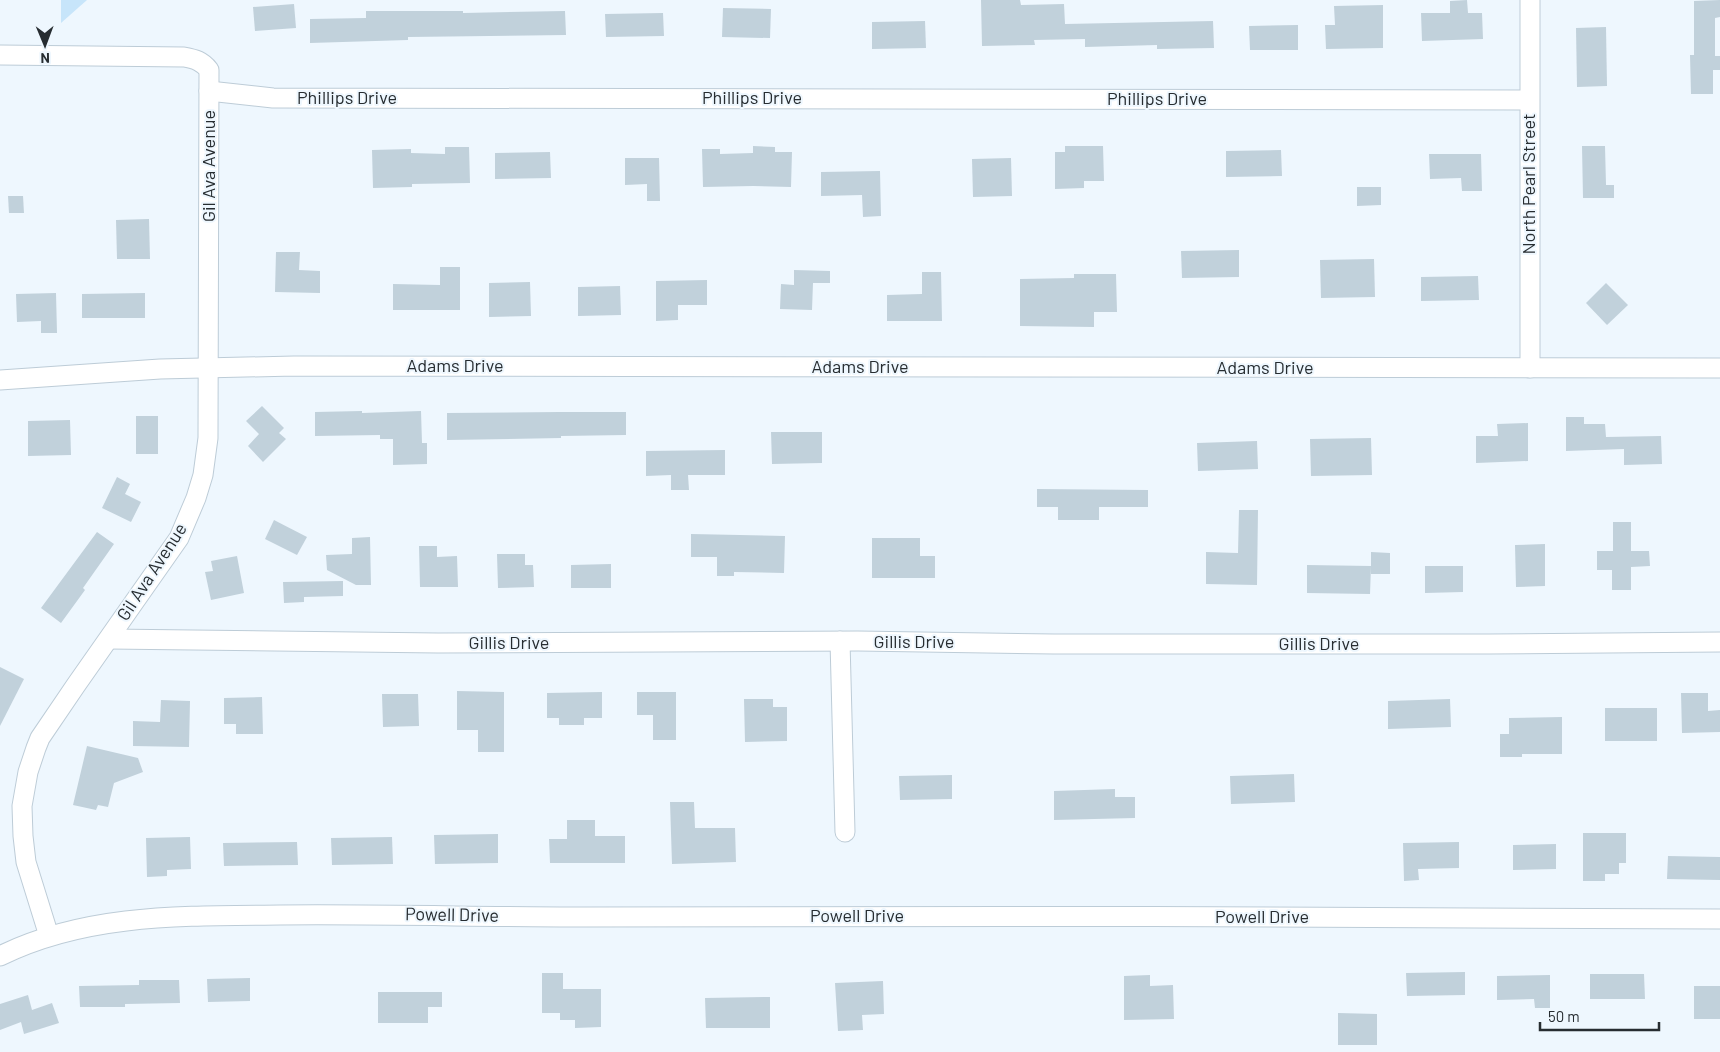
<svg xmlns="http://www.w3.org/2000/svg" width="1720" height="1052" viewBox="0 0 1720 1052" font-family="Barlow,sans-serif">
<rect width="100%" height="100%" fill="#eef7fe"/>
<polygon fill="#c7e5fa" points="61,0 87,0 61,23"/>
<g fill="#c1d1db">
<polygon points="981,0 1020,0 1021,5 1064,4 1065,24 1213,21 1214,48 1157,49 1157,45 1085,47 1085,39 1034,40 1035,45 982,46"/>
<polygon points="1467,0 1468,13 1482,13 1483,39 1422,41 1421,13 1450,13 1450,1"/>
<polygon points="1720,0 1720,17 1715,18 1715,56 1720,56 1720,70 1713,70 1713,94 1691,94 1690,55 1694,55 1694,1"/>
<polygon points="294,4 296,28 255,31 253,7"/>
<polygon points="1383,5 1383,48 1326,49 1325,25 1335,25 1334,6"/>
<polygon points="723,8 771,9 770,38 722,37"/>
<polygon points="366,11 463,11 463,13 565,11 566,35 408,37 408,40 310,43 310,19 366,18"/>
<polygon points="663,13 664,36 606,37 605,14"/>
<polygon points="925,21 926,48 872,49 872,22"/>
<polygon points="1298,25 1298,50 1250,50 1249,26"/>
<polygon points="1606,27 1607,86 1577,87 1576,28"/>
<polygon points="753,146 775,147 775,152 792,152 791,187 753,186 703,187 702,149 720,149 720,154 753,153"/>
<polygon points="1065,146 1103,146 1104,181 1084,181 1084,188 1055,189 1055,152 1065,152"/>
<polygon points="1582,146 1605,146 1606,185 1614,185 1614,198 1583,198"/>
<polygon points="445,147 469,147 470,183 412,184 412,187 373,188 372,150 411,149 411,153 445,154"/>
<polygon points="1281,150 1282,176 1226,177 1226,151"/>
<polygon points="550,152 551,178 495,179 495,153"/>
<polygon points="1429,154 1481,154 1482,191 1462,191 1461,178 1430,179"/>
<polygon points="625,158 659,158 660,201 647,201 647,184 625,185"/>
<polygon points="1011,158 1012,196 973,197 972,159"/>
<polygon points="880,171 881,216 863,217 862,195 821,196 821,172"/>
<polygon points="1357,187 1381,187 1381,205 1357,206"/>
<polygon points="8,196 23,196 24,213 9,213"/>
<polygon points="149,219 150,259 117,259 116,220"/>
<polygon points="1239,250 1239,277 1182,278 1181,251"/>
<polygon points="276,252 300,252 299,270 320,271 320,293 275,292"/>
<polygon points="1374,259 1375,297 1321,298 1320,260"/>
<polygon points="440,267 460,267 460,310 393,310 393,284 440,285"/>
<polygon points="794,270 830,271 830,283 813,283 812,310 780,309 781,284 794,285"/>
<polygon points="922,272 941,272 942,321 887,321 887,295 922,294"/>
<polygon points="1074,274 1116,274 1117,312 1094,312 1094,327 1020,326 1020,279 1074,278"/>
<polygon points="1478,276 1479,300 1421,301 1421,277"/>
<polygon points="707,280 707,305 678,305 678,320 656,321 656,281"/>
<polygon points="530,282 531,316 489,317 489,283"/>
<polygon points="1606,283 1628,305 1607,325 1586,303"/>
<polygon points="620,286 621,315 578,316 578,287"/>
<polygon points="56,293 57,333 41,333 41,321 17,322 16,294"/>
<polygon points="145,293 145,318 82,318 82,294"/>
<polygon points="262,406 284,428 279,433 286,439 263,462 248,446 259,434 246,421"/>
<polygon points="362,411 362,413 421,411 422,443 427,443 427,464 393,465 393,439 380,439 380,435 315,436 315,412"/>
<polygon points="560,412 626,412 626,435 561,436 561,438 447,440 447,413"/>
<rect x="136" y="416" width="22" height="38"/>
<polygon points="1566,417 1584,417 1584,424 1605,424 1606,437 1661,436 1662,464 1624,465 1624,449 1566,451"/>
<polygon points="70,420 71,455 28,456 28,421"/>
<polygon points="1528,423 1528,461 1476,463 1476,436 1498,436 1497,424"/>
<polygon points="771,432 822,432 822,463 772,464"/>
<polygon points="1371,438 1372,475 1311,476 1310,439"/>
<polygon points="1257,441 1258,469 1198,471 1197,443"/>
<polygon points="725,450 725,475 688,475 689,490 671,490 671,475 646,476 646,451"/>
<polygon points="117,477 130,484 125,494 141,502 131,522 102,508"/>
<polygon points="1037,489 1148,490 1148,507 1099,507 1099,520 1058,520 1058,507 1037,507"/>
<polygon points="1239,510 1258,510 1257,585 1206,584 1206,552 1238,553"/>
<polygon points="274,520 307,537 297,555 265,539"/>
<polygon points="1613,522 1631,522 1631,551 1649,551 1650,566 1631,567 1631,590 1612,590 1612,570 1597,570 1597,551 1613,551"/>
<polygon points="97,532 114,544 83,588 85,590 61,623 41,608"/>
<polygon points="691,534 785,536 784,573 734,572 734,576 717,576 717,557 691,557"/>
<polygon points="370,537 371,585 356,585 327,570 326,555 352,554 352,538"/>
<polygon points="872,538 920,538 920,556 935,556 935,578 872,578"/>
<polygon points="1545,544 1545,586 1516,587 1515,545"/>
<polygon points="419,546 437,546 437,557 457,556 458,587 420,587"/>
<polygon points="1371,552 1390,553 1390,574 1371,574"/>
<polygon points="497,554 525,554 525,565 533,565 534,587 498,588"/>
<polygon points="237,556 244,593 211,600 205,572 213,571 211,561"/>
<polygon points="611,564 611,588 571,588 571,565"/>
<polygon points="1307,565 1371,566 1370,594 1307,593"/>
<polygon points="1425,566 1463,566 1463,592 1425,593"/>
<polygon points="343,581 343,596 304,597 304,602 284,603 283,582"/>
<polygon points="0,667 24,679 0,726"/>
<polygon points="457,691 504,692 504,752 478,752 478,730 457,730"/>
<polygon points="602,692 602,718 584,718 584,725 559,725 559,718 547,718 547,693"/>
<polygon points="637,692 676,692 676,740 653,740 653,715 637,715"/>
<polygon points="1681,693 1708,693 1708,711 1720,710 1720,732 1682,733"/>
<polygon points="382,694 418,694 419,726 383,727"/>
<polygon points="262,697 263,734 236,734 236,724 224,724 224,698"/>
<polygon points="744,699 773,699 773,707 787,707 787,741 745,742"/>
<polygon points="1450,699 1451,727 1388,729 1388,701"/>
<polygon points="161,700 190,701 189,747 133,746 133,721 160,722"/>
<rect x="1605" y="708" width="52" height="33"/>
<polygon points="1562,717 1562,754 1522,754 1522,757 1500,757 1500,734 1509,734 1509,718"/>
<polygon points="87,746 138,758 143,772 114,783 108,807 98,805 96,810 73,805"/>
<polygon points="1294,774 1295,802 1231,804 1230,776"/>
<polygon points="952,775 952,799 900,800 899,776"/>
<polygon points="1115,789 1115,797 1135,797 1135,818 1054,820 1054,791"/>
<polygon points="670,802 694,802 695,828 735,828 736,862 672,864"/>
<polygon points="567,820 595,820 595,836 625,836 625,863 550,863 549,839 567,839"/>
<polygon points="1583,833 1626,833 1626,863 1619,863 1619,874 1605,874 1605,881 1583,881"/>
<polygon points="498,834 498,863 435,864 434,835"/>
<polygon points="190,837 191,869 167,870 167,876 147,877 146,838"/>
<polygon points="392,837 393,864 332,865 331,838"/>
<polygon points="297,842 298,865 224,866 223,843"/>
<polygon points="1459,842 1459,868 1418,869 1419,880 1404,881 1403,843"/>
<polygon points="1556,844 1556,869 1513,870 1513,845"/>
<polygon points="1668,856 1720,857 1720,880 1667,879"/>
<polygon points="1465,972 1465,995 1407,996 1406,973"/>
<polygon points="542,973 563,973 563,989 601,989 601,1027 575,1028 575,1020 560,1020 560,1013 542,1013"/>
<polygon points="1590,974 1644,974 1645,999 1590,999"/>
<polygon points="1150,975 1150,986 1173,985 1174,1019 1124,1020 1124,976"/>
<polygon points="1550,975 1550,1008 1535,1008 1534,999 1497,1000 1497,976"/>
<polygon points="250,978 250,1001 208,1002 207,979"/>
<polygon points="139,980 179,980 180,1003 125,1004 125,1007 80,1007 79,986 139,985"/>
<polygon points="883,981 884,1014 862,1015 863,1030 838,1031 835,983"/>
<rect x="1694" y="986" width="26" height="33"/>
<polygon points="378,992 442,992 442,1007 428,1007 428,1023 378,1023"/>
<polygon points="28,995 32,1010 52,1003 59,1023 24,1034 21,1022 0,1030 0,1004"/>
<polygon points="770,997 770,1028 706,1028 705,998"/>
<polygon points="1338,1013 1377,1014 1377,1045 1338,1045"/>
</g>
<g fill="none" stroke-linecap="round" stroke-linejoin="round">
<g stroke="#bdccd7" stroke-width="21">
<g id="minor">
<polyline points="1530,0 1530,368"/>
<path d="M0,55L184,57C195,59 202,61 209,70L208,438L203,475L196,498L179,538L76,685L40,738L36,748L28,772L22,806L23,836L26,862L49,936"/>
<polyline points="209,91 273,98 1529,100"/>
<polyline points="0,380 160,369 294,366 1720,368"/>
<polyline points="109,639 438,643 858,641 1054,644 1489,644 1720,642"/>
<polyline points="840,641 845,832"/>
<path d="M0,956C87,913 186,916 280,915C382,914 483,917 584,917C963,917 1341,915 1720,919"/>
</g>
</g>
<use href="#minor" stroke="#fff" stroke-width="19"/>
</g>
<g text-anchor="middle" stroke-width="4" stroke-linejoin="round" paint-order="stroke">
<g font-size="18" fill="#272d31" stroke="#eef7fe">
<text x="347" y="104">Phillips Drive</text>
<text x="752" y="104">Phillips Drive</text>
<text x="1157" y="105">Phillips Drive</text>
<text transform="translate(209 166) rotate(-90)" y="6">Gil Ava Avenue</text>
<text transform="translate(1529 184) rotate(-90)" y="6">North Pearl Street</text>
<text x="455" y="372">Adams Drive</text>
<text x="860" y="373">Adams Drive</text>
<text x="1265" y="374">Adams Drive</text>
<text transform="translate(152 572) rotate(-57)" y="6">Gil Ava Avenue</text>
<text x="914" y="648">Gillis Drive</text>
<text x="509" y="649">Gillis Drive</text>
<text x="1319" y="650">Gillis Drive</text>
<text transform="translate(452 915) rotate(1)" y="6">Powell Drive</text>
<text x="857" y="922">Powell Drive</text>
<text x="1262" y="923">Powell Drive</text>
</g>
</g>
<g transform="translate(45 45) rotate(179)" stroke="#eef7fe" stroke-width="4" paint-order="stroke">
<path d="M0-4L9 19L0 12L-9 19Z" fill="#272d31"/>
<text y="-8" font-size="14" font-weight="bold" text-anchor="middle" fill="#272d31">N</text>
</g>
<path d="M1540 1022v8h119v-8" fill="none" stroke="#272d31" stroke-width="2.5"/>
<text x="1548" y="1022" font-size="15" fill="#272d31" stroke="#eef7fe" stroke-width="4" paint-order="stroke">50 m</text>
</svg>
